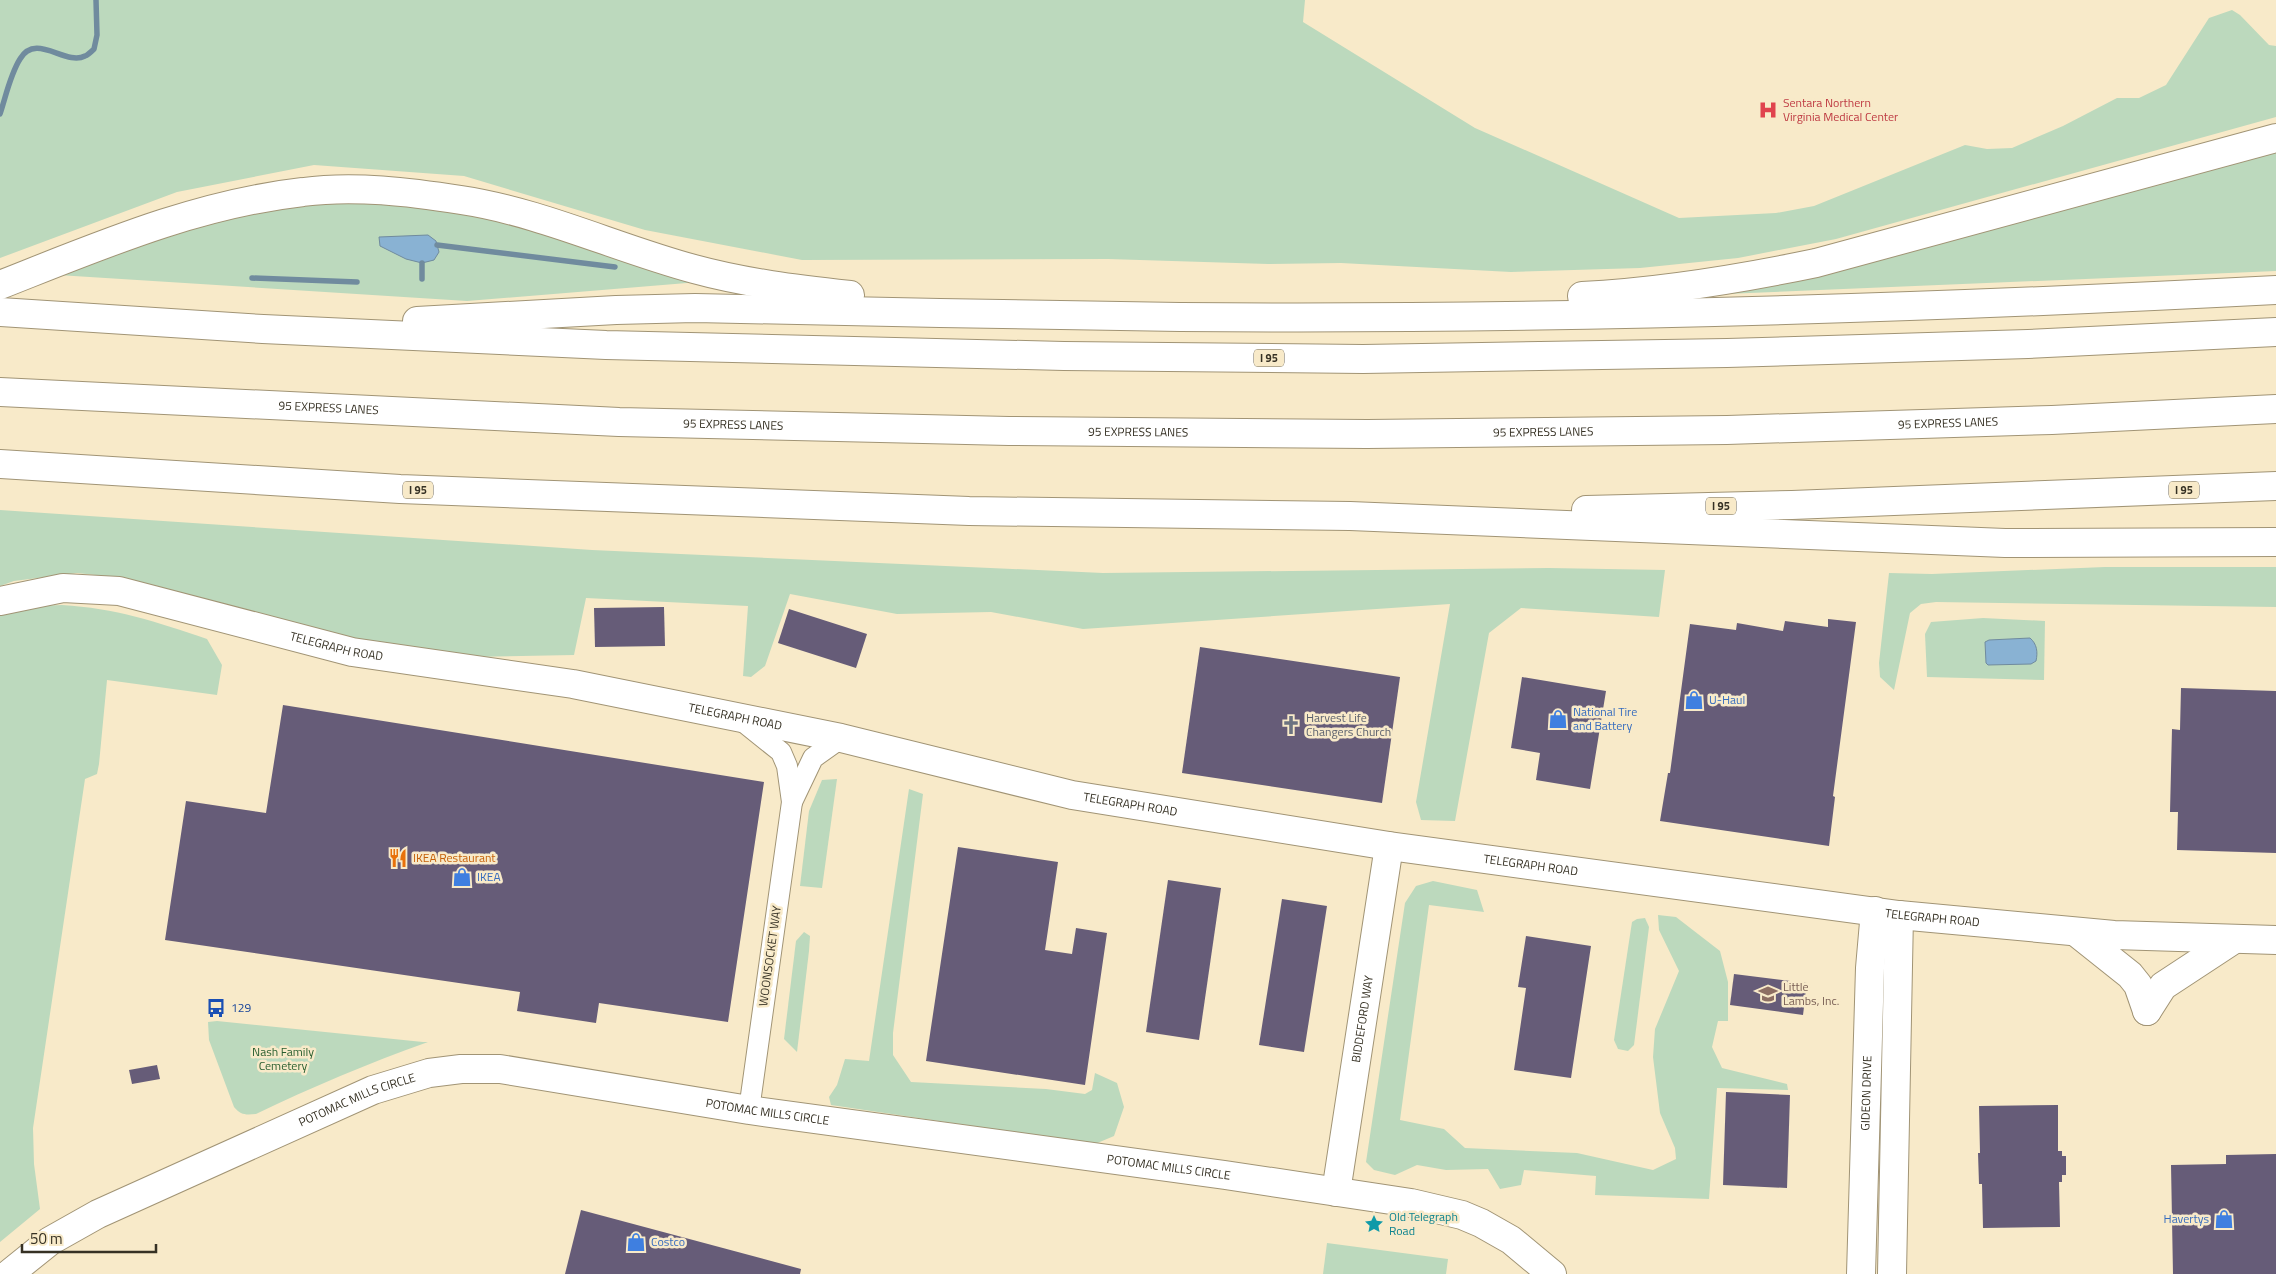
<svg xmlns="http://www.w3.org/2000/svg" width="2276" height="1274" viewBox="0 0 2276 1274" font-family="'Titillium Web',sans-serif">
<rect width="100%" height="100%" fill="#f8eac9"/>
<g fill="#bcd9bd">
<polygon points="0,0 1305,0 1303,22 1475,128 1679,218 1776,213 1814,206 1965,145 1987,149 2012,148 2063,126 2117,98 2139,98 2166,85 2209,18 2232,10 2240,15 2269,45 2276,46 2276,117 1836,239 1738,258 1640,268 1511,272 1341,263 1268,264 1108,259 802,260 645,230 464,176 314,165 177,192 0,258"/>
<polygon points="2276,151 2276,271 1725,294 2075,207"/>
<polygon points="346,202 414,205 480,214 699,282 467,301 58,275 239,211"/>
<polygon points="0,510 592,550 1103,573 1549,568 1665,570 1659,617 1521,608 1489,633 1455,821 1421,820 1416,802 1450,604 1083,629 991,612 897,614 790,594 765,666 751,677 743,676 748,606 586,598 574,655 469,657 348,641 124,578 77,573 14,581 0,586"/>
<polygon points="2105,567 2276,567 2276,607 1936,602 1921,604 1910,613 1894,690 1880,677 1879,663 1889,573 1932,574"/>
<path d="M62,605C115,608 157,622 207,639L222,665L217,695L107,680L99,764L97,774L85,779L33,1128L34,1164L40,1209L0,1242V611L9,607Z"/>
<polygon points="1983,618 2045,621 2044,680 1927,677 1925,634 1931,622"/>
<polygon points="837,779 822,888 800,886 809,811 822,780"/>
<polygon points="909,789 923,794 893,1033 893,1055 911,1082 1046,1089 1085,1094 1092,1090 1095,1073 1117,1083 1124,1107 1114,1136 1095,1144 831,1105 829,1097 837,1085 845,1059 869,1061"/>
<polygon points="1433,881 1477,890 1484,912 1429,905 1400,1120 1444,1129 1465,1148 1577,1153 1653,1170 1676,1159 1675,1148 1660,1113 1653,1057 1655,1029 1679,971 1659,930 1658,915 1676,917 1720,951 1728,982 1728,1021 1718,1021 1712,1047 1722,1068 1787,1084 1788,1090 1717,1088 1709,1199 1595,1195 1596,1176 1524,1170 1521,1185 1500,1189 1488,1169 1446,1170 1417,1165 1395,1175 1374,1170 1366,1162 1405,903 1416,886"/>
<polygon points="1645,918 1649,927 1634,1045 1628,1051 1618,1049 1614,1040 1632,922 1637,919"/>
<polygon points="804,932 810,936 809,951 797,1052 784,1039 796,941"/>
<path d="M217,1021L423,1042H428C369,1063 312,1087 256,1114C245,1115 241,1115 234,1107L209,1040L208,1022Z"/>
<polygon points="1327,1243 1448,1259 1446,1274 1323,1274"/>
</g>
<g fill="#89b2d3" stroke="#708b9e">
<polygon points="428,235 436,241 439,252 434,260 422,263 406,259 380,246 379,237"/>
<path d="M2030,638C2037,644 2038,652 2036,661L2031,664L1988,665L1986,663L1985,642L1989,640Z"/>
</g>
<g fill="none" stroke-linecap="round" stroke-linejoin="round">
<g stroke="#708b9e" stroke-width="5.5">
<path d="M0,114C6,96 10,75 20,59C36,32 65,66 85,56C88,55 92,51 94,49L97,35L96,0"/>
<polyline points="437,245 615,267"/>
<polyline points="252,278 357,282"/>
<polyline points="422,279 422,263"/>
</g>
</g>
<g fill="#665c78">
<polygon points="664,607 665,646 595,647 594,608"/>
<polygon points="789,609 867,634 856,668 778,643"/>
<polygon points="1828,619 1856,622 1833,796 1835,797 1829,846 1660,821 1668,773 1670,773 1690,624 1736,630 1737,623 1783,631 1785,621 1828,627"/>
<polygon points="1200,647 1400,677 1382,803 1182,773"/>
<polygon points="1522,677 1606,691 1590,789 1536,780 1540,753 1511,748"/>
<polygon points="2181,688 2276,691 2276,853 2177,850 2178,812 2170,812 2172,729 2180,730"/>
<polygon points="283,705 764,782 728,1022 599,1003 596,1023 517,1011 520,992 165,940 186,801 266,813"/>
<polygon points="958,847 1058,862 1045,950 1072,954 1076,928 1107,933 1085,1085 926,1061"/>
<polygon points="1168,880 1221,888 1199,1040 1146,1032"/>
<polygon points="1282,899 1327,906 1304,1052 1259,1045"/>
<polygon points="1526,936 1591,946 1571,1078 1514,1070 1526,988 1518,987"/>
<polygon points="1734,974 1807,983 1803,1015 1730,1005"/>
<polygon points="157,1065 160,1079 132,1084 129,1070"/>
<polygon points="1726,1092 1790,1095 1787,1188 1723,1185"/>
<polygon points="2058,1105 2058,1151 2062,1151 2062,1156 2066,1156 2066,1175 2062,1175 2062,1182 2059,1182 2060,1227 1983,1228 1982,1184 1979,1184 1978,1153 1980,1153 1979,1106"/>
<polygon points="2276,1154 2276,1274 2173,1274 2171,1165 2226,1164 2226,1155"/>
<polygon points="581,1210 801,1269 800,1274 565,1274"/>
</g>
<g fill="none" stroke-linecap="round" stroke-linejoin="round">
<g stroke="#a19475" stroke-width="22">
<g id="street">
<polyline points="741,720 781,752 787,766 792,802 749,1110"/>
<polyline points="792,802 813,758 841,738"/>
</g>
</g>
<g stroke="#a19475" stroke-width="30">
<g id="secondary">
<path id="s1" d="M0,601L63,588L119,591L352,652L573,684L841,738L1072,795L1389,846L1899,915L2114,935L2276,940"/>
<polyline points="2076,932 2130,975 2138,985 2147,1011"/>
<polyline points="2147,1011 2163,986 2233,940"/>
<path id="s2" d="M1336,1192L1389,846"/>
<path id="s3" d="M9,1274L50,1241L98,1214L373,1090L429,1073L461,1069H500L749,1110L1225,1175L1411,1203L1462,1215L1481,1223L1511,1240L1552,1274"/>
<path id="s4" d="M1861,1274L1870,968L1875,911"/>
<polyline points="1892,1274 1899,915"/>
</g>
</g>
<g stroke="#a19475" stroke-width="30">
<g id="highway">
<path d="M0,285C99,246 196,204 303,192C354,185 410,192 461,200C541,212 616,248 694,269C745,283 797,289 850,295"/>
<path d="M1582,296C1661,292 1739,279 1816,263L2276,138"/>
<polyline points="0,312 263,329 606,345 1064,356 1363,359 1727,353 2028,344 2276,332"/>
<path d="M417,321L616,310L695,308C857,311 1018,315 1180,317C1545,320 1911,309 2276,290"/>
<path id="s5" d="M0,392L619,422L1009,431L1367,434L1727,430L2052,420L2276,409"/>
<polyline points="0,464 400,489 969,511 1350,516 2005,543 2276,542"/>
<polyline points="1586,510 1792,505 2276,486"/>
</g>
</g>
<use href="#street" stroke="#fff" stroke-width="20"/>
<use href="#secondary" stroke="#fff" stroke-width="28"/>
<use href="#highway" stroke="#fff" stroke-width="28"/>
</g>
<defs>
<g id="hospital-bare" transform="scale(1.5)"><path d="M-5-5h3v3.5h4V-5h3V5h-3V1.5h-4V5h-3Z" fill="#e0444e" stroke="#f8eac9" stroke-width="2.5" paint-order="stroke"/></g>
<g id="shop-bare" transform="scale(1.5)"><path d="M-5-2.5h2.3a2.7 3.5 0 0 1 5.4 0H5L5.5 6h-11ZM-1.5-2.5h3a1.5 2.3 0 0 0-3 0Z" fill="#3f7fe0" stroke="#f8eac9" stroke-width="2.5" paint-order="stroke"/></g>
<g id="church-bare" transform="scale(1.5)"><path d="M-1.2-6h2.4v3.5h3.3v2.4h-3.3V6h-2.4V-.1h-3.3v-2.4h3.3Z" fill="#6b7280" stroke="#f8eac9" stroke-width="2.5" paint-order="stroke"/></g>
<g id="restaurant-bare" transform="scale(1.5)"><path d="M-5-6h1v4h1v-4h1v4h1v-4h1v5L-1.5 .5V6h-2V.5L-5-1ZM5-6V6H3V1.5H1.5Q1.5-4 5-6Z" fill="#e8710a" stroke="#f8eac9" stroke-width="2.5" paint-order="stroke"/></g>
<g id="school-bare" transform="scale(1.5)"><path d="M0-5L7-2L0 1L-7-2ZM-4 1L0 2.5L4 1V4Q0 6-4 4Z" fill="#8d6e63" stroke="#f8eac9" stroke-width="2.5" paint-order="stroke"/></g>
<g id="bus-bare" transform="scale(1.5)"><path d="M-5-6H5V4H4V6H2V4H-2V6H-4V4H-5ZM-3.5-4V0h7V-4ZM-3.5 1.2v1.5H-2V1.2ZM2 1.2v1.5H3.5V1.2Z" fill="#1a4fb4" stroke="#f8eac9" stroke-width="2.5" paint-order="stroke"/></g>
<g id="sight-bare" transform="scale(1.5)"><path d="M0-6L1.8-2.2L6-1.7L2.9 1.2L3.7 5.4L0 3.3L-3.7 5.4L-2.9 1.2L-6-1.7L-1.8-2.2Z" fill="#0f9aa8" stroke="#f8eac9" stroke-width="2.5" paint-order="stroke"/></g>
</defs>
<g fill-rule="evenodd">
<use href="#hospital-bare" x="1768" y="110"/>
<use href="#shop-bare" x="1694" y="700"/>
<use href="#shop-bare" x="1558" y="719"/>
<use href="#church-bare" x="1291" y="725"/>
<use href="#restaurant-bare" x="398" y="858"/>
<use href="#shop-bare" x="462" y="877"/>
<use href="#school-bare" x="1768" y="994"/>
<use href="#bus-bare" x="216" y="1008"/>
<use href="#shop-bare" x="2224" y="1219"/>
<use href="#sight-bare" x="1374" y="1224"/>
<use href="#shop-bare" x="636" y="1242"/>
</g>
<g text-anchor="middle" stroke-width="5" stroke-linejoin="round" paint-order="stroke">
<g fill="#f8eac9" stroke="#706856" stroke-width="1">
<rect x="1254" y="349.5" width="30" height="17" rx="4"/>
<rect x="403" y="481.5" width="30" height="17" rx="4"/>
<rect x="2169" y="481.5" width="30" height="17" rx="4"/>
<rect x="1706" y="497.5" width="30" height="17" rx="4"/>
</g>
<g font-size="11" font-weight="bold" fill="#363124">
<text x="1269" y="362">I 95</text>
<text x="418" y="494">I 95</text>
<text x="2184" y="494">I 95</text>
<text x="1721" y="510">I 95</text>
</g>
<g font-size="12" fill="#be3a42" stroke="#f8eac9" text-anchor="start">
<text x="1783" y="107">Sentara Northern<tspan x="1783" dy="14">Virginia Medical Center</tspan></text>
</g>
<g font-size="12" fill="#363124" stroke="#f8eac9">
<text dy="4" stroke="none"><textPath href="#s5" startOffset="329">95 EXPRESS LANES</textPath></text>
<text dy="4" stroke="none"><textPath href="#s5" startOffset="1949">95 EXPRESS LANES</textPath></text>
<text dy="4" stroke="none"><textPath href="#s5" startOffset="734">95 EXPRESS LANES</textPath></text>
<text dy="4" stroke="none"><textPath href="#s5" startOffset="1139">95 EXPRESS LANES</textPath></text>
<text dy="4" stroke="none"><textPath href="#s5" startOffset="1544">95 EXPRESS LANES</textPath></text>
<text dy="4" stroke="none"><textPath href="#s1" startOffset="345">TELEGRAPH ROAD</textPath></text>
<text dy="4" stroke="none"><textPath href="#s1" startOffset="750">TELEGRAPH ROAD</textPath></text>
<text dy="4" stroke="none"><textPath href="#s1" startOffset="1155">TELEGRAPH ROAD</textPath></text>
<text dy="4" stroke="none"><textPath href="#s1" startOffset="1560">TELEGRAPH ROAD</textPath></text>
<text dy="4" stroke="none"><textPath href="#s1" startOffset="1965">TELEGRAPH ROAD</textPath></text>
<text transform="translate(770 956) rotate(-82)" y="4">WOONSOCKET WAY</text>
<text dy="4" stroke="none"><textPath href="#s2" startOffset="175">BIDDEFORD WAY</textPath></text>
<text dy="4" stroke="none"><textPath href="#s4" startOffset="181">GIDEON DRIVE</textPath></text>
<text dy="4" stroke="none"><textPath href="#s3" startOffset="391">POTOMAC MILLS CIRCLE</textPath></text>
<text dy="4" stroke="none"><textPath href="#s3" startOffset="810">POTOMAC MILLS CIRCLE</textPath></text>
<text dy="4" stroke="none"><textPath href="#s3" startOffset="1215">POTOMAC MILLS CIRCLE</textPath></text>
</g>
<g font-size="12" fill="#366cbe" stroke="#f8eac9" text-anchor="start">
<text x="1709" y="704">U-Haul</text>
<text x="1573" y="716">National Tire<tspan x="1573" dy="14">and Battery</tspan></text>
<text x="477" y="881">IKEA</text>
<text x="2209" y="1223" text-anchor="end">Havertys</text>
<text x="651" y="1246">Costco</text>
</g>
<g font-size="12" fill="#5b616d" stroke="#f8eac9" text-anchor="start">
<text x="1306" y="722">Harvest Life<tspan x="1306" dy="14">Changers Church</tspan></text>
</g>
<g font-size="12" fill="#c56008" stroke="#f8eac9" text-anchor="start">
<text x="413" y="862">IKEA Restaurant</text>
</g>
<g font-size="12" fill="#785e54" stroke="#f8eac9" text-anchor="start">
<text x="1783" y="991">Little<tspan x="1783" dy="14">Lambs, Inc.</tspan></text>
</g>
<g font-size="12" fill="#164399" stroke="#f8eac9" text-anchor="start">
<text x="231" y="1012">129</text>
</g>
<g font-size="12" fill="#275d2e" stroke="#f8eac9">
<text x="283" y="1056">Nash Family<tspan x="283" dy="14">Cemetery</tspan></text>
</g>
<g font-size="12" fill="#0d838f" stroke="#f8eac9" text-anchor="start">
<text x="1389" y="1221">Old Telegraph<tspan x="1389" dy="14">Road</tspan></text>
</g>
</g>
<path d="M22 1244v8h134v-8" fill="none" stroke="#363124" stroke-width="2.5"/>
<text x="30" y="1244" font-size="15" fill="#363124" stroke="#f8eac9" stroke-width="4" paint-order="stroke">50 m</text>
</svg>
